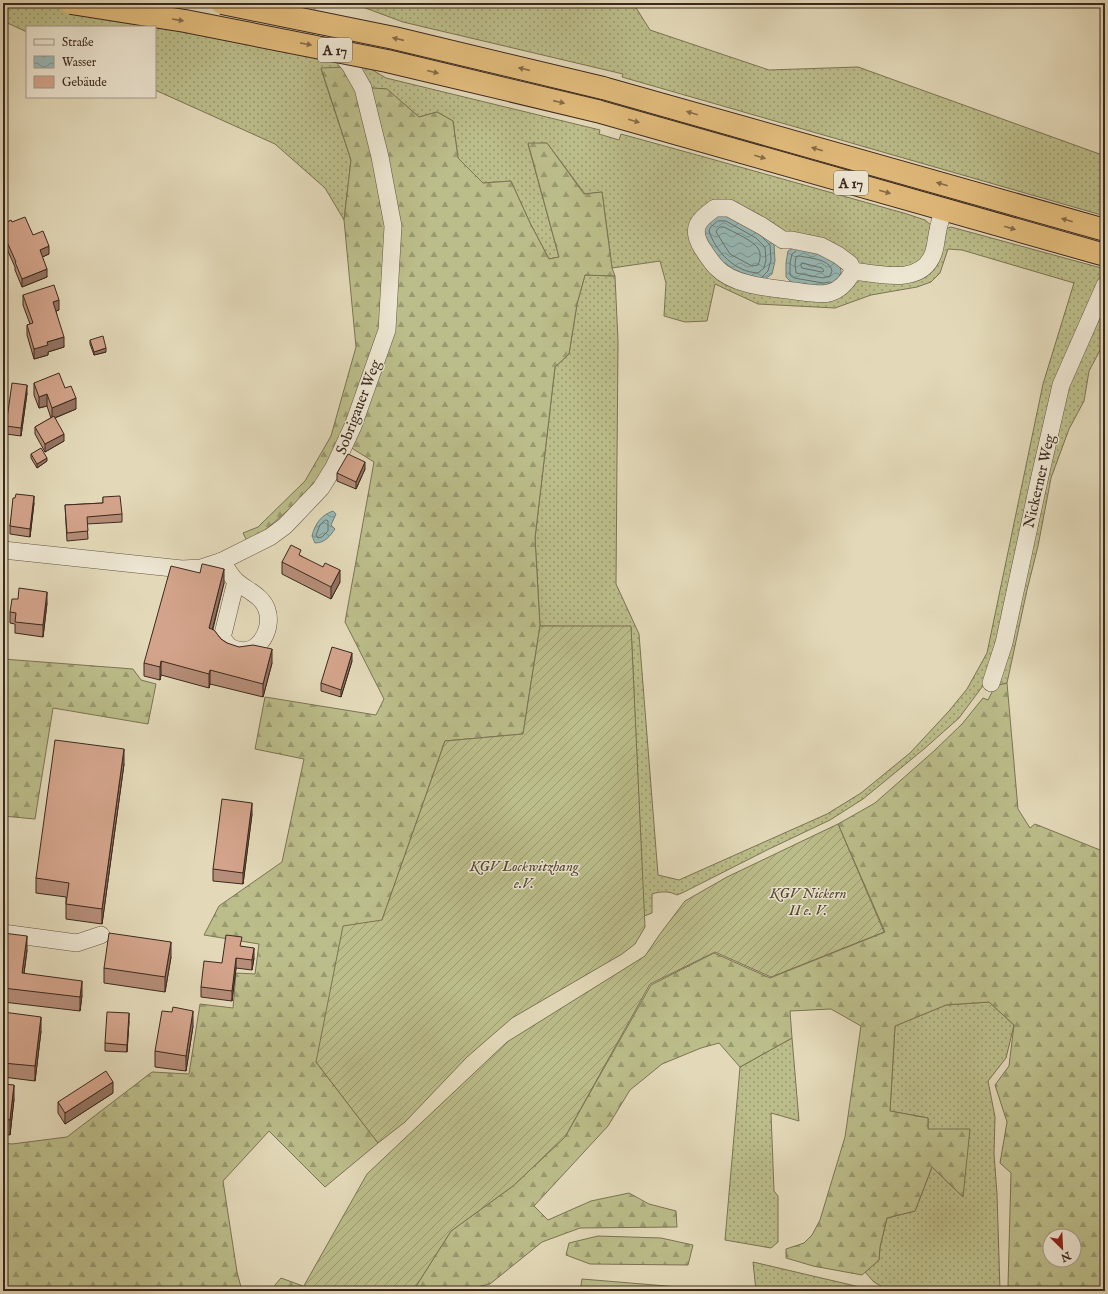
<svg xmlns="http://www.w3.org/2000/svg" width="1108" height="1294" viewBox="0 0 1108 1294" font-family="'IM FELL English',serif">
<defs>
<pattern id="grass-dots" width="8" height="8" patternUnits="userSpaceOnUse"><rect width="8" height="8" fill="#bbbd8a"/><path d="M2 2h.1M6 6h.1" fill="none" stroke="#999a70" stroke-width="1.8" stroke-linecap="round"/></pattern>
<pattern id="forest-firs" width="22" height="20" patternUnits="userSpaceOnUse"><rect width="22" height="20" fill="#bbbd8a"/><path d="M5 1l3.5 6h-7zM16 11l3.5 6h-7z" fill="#999a70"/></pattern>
<pattern id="garden-furrows" width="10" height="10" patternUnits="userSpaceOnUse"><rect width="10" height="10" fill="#bbbd8a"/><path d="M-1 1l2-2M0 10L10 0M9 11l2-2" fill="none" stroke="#999a70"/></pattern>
<pattern id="water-waves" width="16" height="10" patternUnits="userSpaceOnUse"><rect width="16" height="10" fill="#97b9b6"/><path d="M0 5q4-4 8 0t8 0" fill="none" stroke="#7c9693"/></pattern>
</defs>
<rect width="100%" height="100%" fill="#e3d9b9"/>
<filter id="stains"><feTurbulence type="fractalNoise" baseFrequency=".005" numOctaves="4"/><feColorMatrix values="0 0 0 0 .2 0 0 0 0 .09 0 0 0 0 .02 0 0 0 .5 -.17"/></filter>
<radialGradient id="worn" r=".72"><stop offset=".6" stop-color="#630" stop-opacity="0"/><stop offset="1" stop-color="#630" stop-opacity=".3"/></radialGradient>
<g fill="url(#grass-dots)" stroke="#7c7354">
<polygon points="3,3 100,3 333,50 346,67 321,69 351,160 344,220 325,188 275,144 155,90 155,27 27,27 27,32 3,21"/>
<polygon points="352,3 633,3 650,30 769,70 858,67 1105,156 1105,216 622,77 623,74 403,22"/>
<path d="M349,56L386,78L600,130L599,134L619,140L621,134C716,160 811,187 907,214L925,220L932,226L934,236L931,251L928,258L922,267L912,271L896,273L865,270L844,254L824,243L789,234L729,205L714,206L703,212L694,224L692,229L694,239L706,260L715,271L726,279L747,289L767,293L827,298L838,293L864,276L895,279L911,277L921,273L928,267L935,256L942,230L951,227L1105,269L1093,294L1095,295L1064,361L1045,421L1019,554L998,646L985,683L959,718L924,749L863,799L830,820L769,849L684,892L677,895C669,891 661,891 652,894V913L644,916L631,627L540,626L535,538L555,367L569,354L577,304L585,275L615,276L618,341L616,584L639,634L658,875L679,880L827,814L861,793L910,753L949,711L967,689L987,653L1043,384L1074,283L962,250L948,249L940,273L931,282L917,287L871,295L835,308L758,304L715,284L707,321L685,322L664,316L666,283L660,261L612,268L602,192L585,194L547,143L528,144L559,257L549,259L530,223L511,181L483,183L458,158L453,121L437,112L419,117L387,89L370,88L357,66Z"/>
<polygon points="1105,300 1105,341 1089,371 1084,401 1069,429 1051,478 1038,546 1027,590 1007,683 995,686 1068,385"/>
<polygon points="989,1002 1014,1025 1006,1058 988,1081 995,1117 994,1154 997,1194 1000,1291 890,1291 874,1282 865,1272 879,1260 880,1247 887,1218 915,1211 932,1167 963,1197 928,1129 928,1118 890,1111 895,1026 946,1005"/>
<polygon points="792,1038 799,1121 771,1113 774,1191 778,1196 778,1242 771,1248 725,1240 740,1067"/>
<polygon points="753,1262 864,1288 869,1291 756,1291"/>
</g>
<g fill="url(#forest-firs)" stroke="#7c7354" fill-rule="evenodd">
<polygon points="346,67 359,87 387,89 419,117 437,112 453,121 458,158 483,183 511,181 530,223 549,259 559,257 528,143 547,143 584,194 602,192 612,268 615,276 585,275 577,304 569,354 555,367 535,538 540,626 523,734 445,741 382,920 316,1062 378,1143 325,1187 269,1131 223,1181 237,1272 242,1291 3,1291 3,1143 12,1144 67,1137 152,1072 189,1074 200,1004 233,1008 236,973 255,974 259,944 204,935 219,906 282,862 304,759 255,749 265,697 376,715 384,699 345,622 374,462 342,442 319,483 255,539 248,543 243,533 258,527 305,481 331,436 356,347 344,220 351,160 321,68"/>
<polygon points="3,659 133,669 141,680 156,684 148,724 53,708 35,819 3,816"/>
<path d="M1007,683L1018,809L1030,828L1035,824L1105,852V1291H1023L1024,1288L1008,1286L1011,1173L1000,1163L1007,1122L995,1085L1009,1066L1014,1025L989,1002L946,1005L895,1026L890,1111L928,1118V1129H970L963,1197L932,1167L915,1211L887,1218L880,1247L879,1260L862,1275L813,1266L786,1258V1249L804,1243L812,1235L820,1220L845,1137L861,1026L831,1009L790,1011L792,1038L740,1067L719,1043L701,1048L662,1064L630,1090L608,1126L534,1206L548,1220L591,1201L629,1193L649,1204L676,1211L677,1227L580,1228L542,1242L490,1284L472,1288L471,1291H413L451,1231L513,1186L565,1137L651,985L714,953L770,978L885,932L838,824L875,803L934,751L962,724L983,698L988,700L995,686ZM1050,1236H1074V1260H1050Z"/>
<polygon points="598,1236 661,1238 693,1245 688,1265 590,1264 566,1255 569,1243"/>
<polygon points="281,1278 303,1286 301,1291 270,1291"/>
</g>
<g fill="url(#garden-furrows)" stroke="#7c7354">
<polygon points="540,626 631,626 645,927 635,944 622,954 512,1018 467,1057 405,1122 378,1143 316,1062 343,926 382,920 445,741 523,734"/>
<polygon points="838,824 884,932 771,977 715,952 650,984 565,1137 513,1186 451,1231 413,1291 301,1291 367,1174 507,1042 645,956 660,934 685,901 727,877"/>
</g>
<polygon fill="#bbbd8a" stroke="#7c7354" points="582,1279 703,1289 703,1291 580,1291"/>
<g fill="url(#water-waves)" stroke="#737f79">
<polygon points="728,212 774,243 775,261 772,274 761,282 719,265 701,226 703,223"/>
<polygon points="797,246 829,254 840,263 841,273 837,281 823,287 791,282 786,277 786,263 788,251"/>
<path d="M333,511L336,514L331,525L335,529C330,536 325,543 315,543L312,536C315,524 321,515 333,511Z"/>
</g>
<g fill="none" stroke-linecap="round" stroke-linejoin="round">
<g stroke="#6a716a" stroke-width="1">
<path d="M718,221H726L756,238L765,247L766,260L764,268L758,273C735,272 716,252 709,231L710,228Z"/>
<path d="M720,227H724C733,232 755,241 759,250C761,254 760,261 758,265L752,266L730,254L716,232L717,230Z"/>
<polyline points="796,251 792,254 790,263 790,275 794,278 823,283 830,282"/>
<path d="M799,256C809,258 830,259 832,271L830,276L823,278L796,273L795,264L796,257Z"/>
<polygon points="802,263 822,268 824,271 822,272 802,268 801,266"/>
<polyline points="762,277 768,271 771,260 770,245 763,238"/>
<polygon points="326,520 328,521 328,531 322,537 318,538 316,535 320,525"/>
</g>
<g stroke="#665545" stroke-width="18">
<g id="minor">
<path d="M853,271C848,281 840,290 829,293C821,295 803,292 795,291C772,288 734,286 717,268C711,262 707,255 702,248C690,228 698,220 715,208H729L762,226L783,240H792L821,246L838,255L850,264L853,271C879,274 921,286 933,254C936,247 936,238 938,230C939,223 942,216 944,209"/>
<polyline points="3,550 182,569 201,568 222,561 270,537 285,526 321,488 334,467 353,426 387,330 393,226 380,157 363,88 350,65 298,3"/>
<path d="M222,561C226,568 230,575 236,581C246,590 263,596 267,610C274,632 255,661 230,647C227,645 225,641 222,638L236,581"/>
<polyline points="991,683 1004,643 1040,476 1061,385 1105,285"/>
<polyline points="3,933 77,943 101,935"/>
</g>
</g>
<g stroke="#3c291e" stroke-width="24">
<g id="highway">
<polyline points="603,88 1105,230"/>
<polyline points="597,111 1105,255"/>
</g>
</g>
<use href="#minor" stroke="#ede6d2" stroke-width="17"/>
<use href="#highway" stroke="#e2bc7c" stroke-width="22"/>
<g stroke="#3c291e" stroke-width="24" stroke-linecap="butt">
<g id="highway-bridge">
<polyline points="71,3 185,21 387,61 597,111"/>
<polyline points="222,3 394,38 603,88"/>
</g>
</g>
<use href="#highway-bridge" stroke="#e2bc7c" stroke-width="22"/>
</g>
<g fill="#b58d78" stroke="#3c291e">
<polygon points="12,222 33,235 49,254 42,257 47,277 22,287 15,270 15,267 3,240 3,224"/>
<polygon points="23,295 59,310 56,311 64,347 48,352 48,355 34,359 27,335 27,325 30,324 23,305"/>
<polygon points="90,340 106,352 94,355 90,344"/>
<polygon points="34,383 65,388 76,409 55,418 64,441 45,452 35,434 35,427 51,418 47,406 39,408 34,395"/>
<polygon points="27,393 21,436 6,434 6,426"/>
<polygon points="31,454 47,461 37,468 31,458"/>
<polygon points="365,469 356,489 337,481 337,473"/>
<polygon points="103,497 122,514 122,522 87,524 88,539 67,541 65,505 103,503"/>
<polygon points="15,498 34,503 30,537 10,534 10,526"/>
<polygon points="301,556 340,582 331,599 282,574 282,562"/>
<polygon points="224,583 213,629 221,639 227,643 272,663 263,697 210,684 209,688 161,675 160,680 144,676 144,663"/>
<polygon points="47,603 43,637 15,633 15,624 10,623 10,612"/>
<polygon points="352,661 341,697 321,691 321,683"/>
<polygon points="124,764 102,924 66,919 66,897 36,893 36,878"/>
<polygon points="252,814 243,884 213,881 213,869"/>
<polygon points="3,933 27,950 24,974 82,995 80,1011 3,1002"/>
<polygon points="242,946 254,958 252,970 236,968 232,1001 201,997 201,987 222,963"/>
<polygon points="171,957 165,992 104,983 104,968"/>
<polygon points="3,1012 41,1031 35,1081 3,1077"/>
<polygon points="129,1021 127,1052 105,1051 105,1043"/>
<polygon points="193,1026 186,1071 155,1067 155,1051"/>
<polygon points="3,1084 14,1099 10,1135 3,1134"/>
<polygon points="113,1093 65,1124 58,1113 58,1102"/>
</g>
<g fill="#947361" stroke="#3c291e">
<polygon points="49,246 49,254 40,258 40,250"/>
<polygon points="47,269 47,277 22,287 22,279"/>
<polygon points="59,300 59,310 53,312 53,302"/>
<polygon points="64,337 64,347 48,352 48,355 34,359 34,349 47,342"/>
<polygon points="106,348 106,352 94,355 94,352"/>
<polygon points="27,385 27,393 21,436 21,428"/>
<polygon points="47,394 47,406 39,408 39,397"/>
<polygon points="76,398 76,409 52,419 52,408"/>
<polygon points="64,434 64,441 45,452 45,444"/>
<polygon points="47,458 47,461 37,468 37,464"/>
<polygon points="365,462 365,469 356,489 356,482"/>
<polygon points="34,496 34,503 30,537 30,529"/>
<polygon points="224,569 224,583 209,642 209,628"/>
<polygon points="340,570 340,582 331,599 331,587"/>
<polygon points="47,592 47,603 43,637 43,625"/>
<polygon points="272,649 272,663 263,697 263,684"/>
<polygon points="352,653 352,661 341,697 341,690"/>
<polygon points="161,661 161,675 160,680 160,667"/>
<polygon points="210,670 210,684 209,688 209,674"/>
<polygon points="124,749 124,764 102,924 102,909"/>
<polygon points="252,803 252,814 243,884 243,873"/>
<polygon points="27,936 27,950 22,987 22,973"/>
<polygon points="171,942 171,957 165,992 165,977"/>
<polygon points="254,948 254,958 252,970 252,960"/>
<polygon points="236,958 236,968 232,1001 232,991"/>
<polygon points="82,981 82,995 80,1011 80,997"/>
<polygon points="193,1011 193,1026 186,1071 186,1056"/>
<polygon points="129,1013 129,1021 127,1052 127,1045"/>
<polygon points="41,1017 41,1031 35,1081 35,1066"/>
<polygon points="113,1082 113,1093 65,1124 65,1113"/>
<polygon points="14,1085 14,1099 10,1135 10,1120"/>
</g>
<g fill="#d3a48b" stroke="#3c291e">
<polygon points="25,217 33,235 43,231 49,246 40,250 47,269 22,279 15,262 16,262 3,233 3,224 11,220 12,222"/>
<polygon points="54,285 59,300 53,302 64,337 47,342 48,345 34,349 27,325 33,323 23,295"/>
<polygon points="103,336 106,348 94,352 90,340"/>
<polygon points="59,373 65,388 71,386 76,398 52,408 47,394 39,397 34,383"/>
<polygon points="12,383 27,385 21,428 6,426"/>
<polygon points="54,416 64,434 45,444 35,427"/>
<polygon points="41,448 47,458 37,464 31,454"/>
<polygon points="348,454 365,462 356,482 337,473"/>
<polygon points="16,494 34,496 30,529 10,526 13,498 15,498"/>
<polygon points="120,496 122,514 87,517 88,531 67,533 65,505 103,503 103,497"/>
<polygon points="291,545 301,550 299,555 323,567 325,563 340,570 331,587 282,562"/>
<polygon points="202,564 203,564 224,569 209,628 214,630 221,639 227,643 239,647 253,645 272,649 263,684 210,670 209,674 161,661 160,667 144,663 171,566 200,573"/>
<polygon points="19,588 47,592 43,625 15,622 16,613 10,612 12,599 18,599"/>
<polygon points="332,647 352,653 341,690 321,683"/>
<polygon points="55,740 124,749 102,909 66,904 69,883 36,878"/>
<polygon points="222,799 252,803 243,873 213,869"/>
<polygon points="3,933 27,936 22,973 82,981 80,997 3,988"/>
<polygon points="109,933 171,942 165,977 104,968"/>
<polygon points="226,935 242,937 240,946 254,948 252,960 236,958 232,991 201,987 204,961 222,963"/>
<polygon points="173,1007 193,1011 186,1056 155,1051 162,1011 172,1012"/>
<polygon points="3,1012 41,1017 35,1066 3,1063"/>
<polygon points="107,1012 129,1013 127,1045 105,1043"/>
<polygon points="106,1071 113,1082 65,1113 58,1102"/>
<polygon points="3,1084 14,1085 10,1120 3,1119"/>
</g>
<defs><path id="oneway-solid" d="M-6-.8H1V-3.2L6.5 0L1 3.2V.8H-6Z"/></defs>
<g fill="#876b48">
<use href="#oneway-solid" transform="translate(178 20) rotate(9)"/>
<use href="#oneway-solid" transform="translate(398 39) rotate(-167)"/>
<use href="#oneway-solid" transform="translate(306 44) rotate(11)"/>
<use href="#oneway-solid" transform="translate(524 69) rotate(-167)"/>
<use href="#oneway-solid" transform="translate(433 72) rotate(14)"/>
<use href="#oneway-solid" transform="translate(559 102) rotate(13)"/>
<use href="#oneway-solid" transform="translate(692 113) rotate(-164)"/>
<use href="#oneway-solid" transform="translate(634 121) rotate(16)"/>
<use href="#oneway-solid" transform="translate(817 149) rotate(-164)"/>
<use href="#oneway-solid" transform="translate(760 157) rotate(16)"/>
<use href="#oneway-solid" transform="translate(942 184) rotate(-164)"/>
<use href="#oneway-solid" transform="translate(885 192) rotate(16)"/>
<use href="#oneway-solid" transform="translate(1067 220) rotate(-164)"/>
<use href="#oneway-solid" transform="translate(1010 228) rotate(16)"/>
</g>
<g text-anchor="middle" stroke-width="3" stroke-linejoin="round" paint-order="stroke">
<g fill="#ede6d2" stroke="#716254" stroke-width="1">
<rect x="318" y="38" width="34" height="24" rx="3"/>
<rect x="834" y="171" width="34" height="24" rx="3"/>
</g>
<g font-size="14" font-weight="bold" fill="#3c291e">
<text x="335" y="55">A 17</text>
<text x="851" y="188">A 17</text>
</g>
<g font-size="15" fill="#3c291e" stroke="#ede6d2">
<text transform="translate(358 407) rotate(-69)" y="5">Sobrigauer Weg</text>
<text transform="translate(1039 481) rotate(-77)" y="5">Nickerner Weg</text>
</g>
<g font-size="15" font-style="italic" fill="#554734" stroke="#ede6d2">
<text x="524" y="871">KGV Lockwitzhang<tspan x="524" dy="17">e.V.</tspan></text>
<text x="808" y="898">KGV Nickern<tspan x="808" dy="17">II e. V.</tspan></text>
</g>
</g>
<rect width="1108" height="1294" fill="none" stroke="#e3d9b9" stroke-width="16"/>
<rect x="4" y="4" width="1100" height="1286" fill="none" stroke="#3c291e" stroke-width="2"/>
<rect x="8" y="8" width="1092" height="1278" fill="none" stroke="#3c291e"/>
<rect x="26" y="26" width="130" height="72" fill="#ede6d2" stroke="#a69a8a"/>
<rect x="34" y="39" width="20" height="6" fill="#ede6d2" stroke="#a69a8a"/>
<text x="62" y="46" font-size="12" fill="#3c291e">Straße</text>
<rect x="34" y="56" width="20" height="12" fill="url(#water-waves)" stroke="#a69a8a"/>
<text x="62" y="66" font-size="12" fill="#3c291e">Wasser</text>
<rect x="34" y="76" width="20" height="12" fill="#d3a48b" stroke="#a69a8a"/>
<text x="62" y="86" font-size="12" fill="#3c291e">Gebäude</text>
<g transform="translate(1062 1248) rotate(156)"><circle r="19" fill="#ede6d2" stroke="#a69a8a"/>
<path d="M0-3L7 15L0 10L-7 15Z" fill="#8f2418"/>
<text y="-6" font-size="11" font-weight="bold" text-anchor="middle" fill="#3c291e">N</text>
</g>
<rect width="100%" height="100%" filter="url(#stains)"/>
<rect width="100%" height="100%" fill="url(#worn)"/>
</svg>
